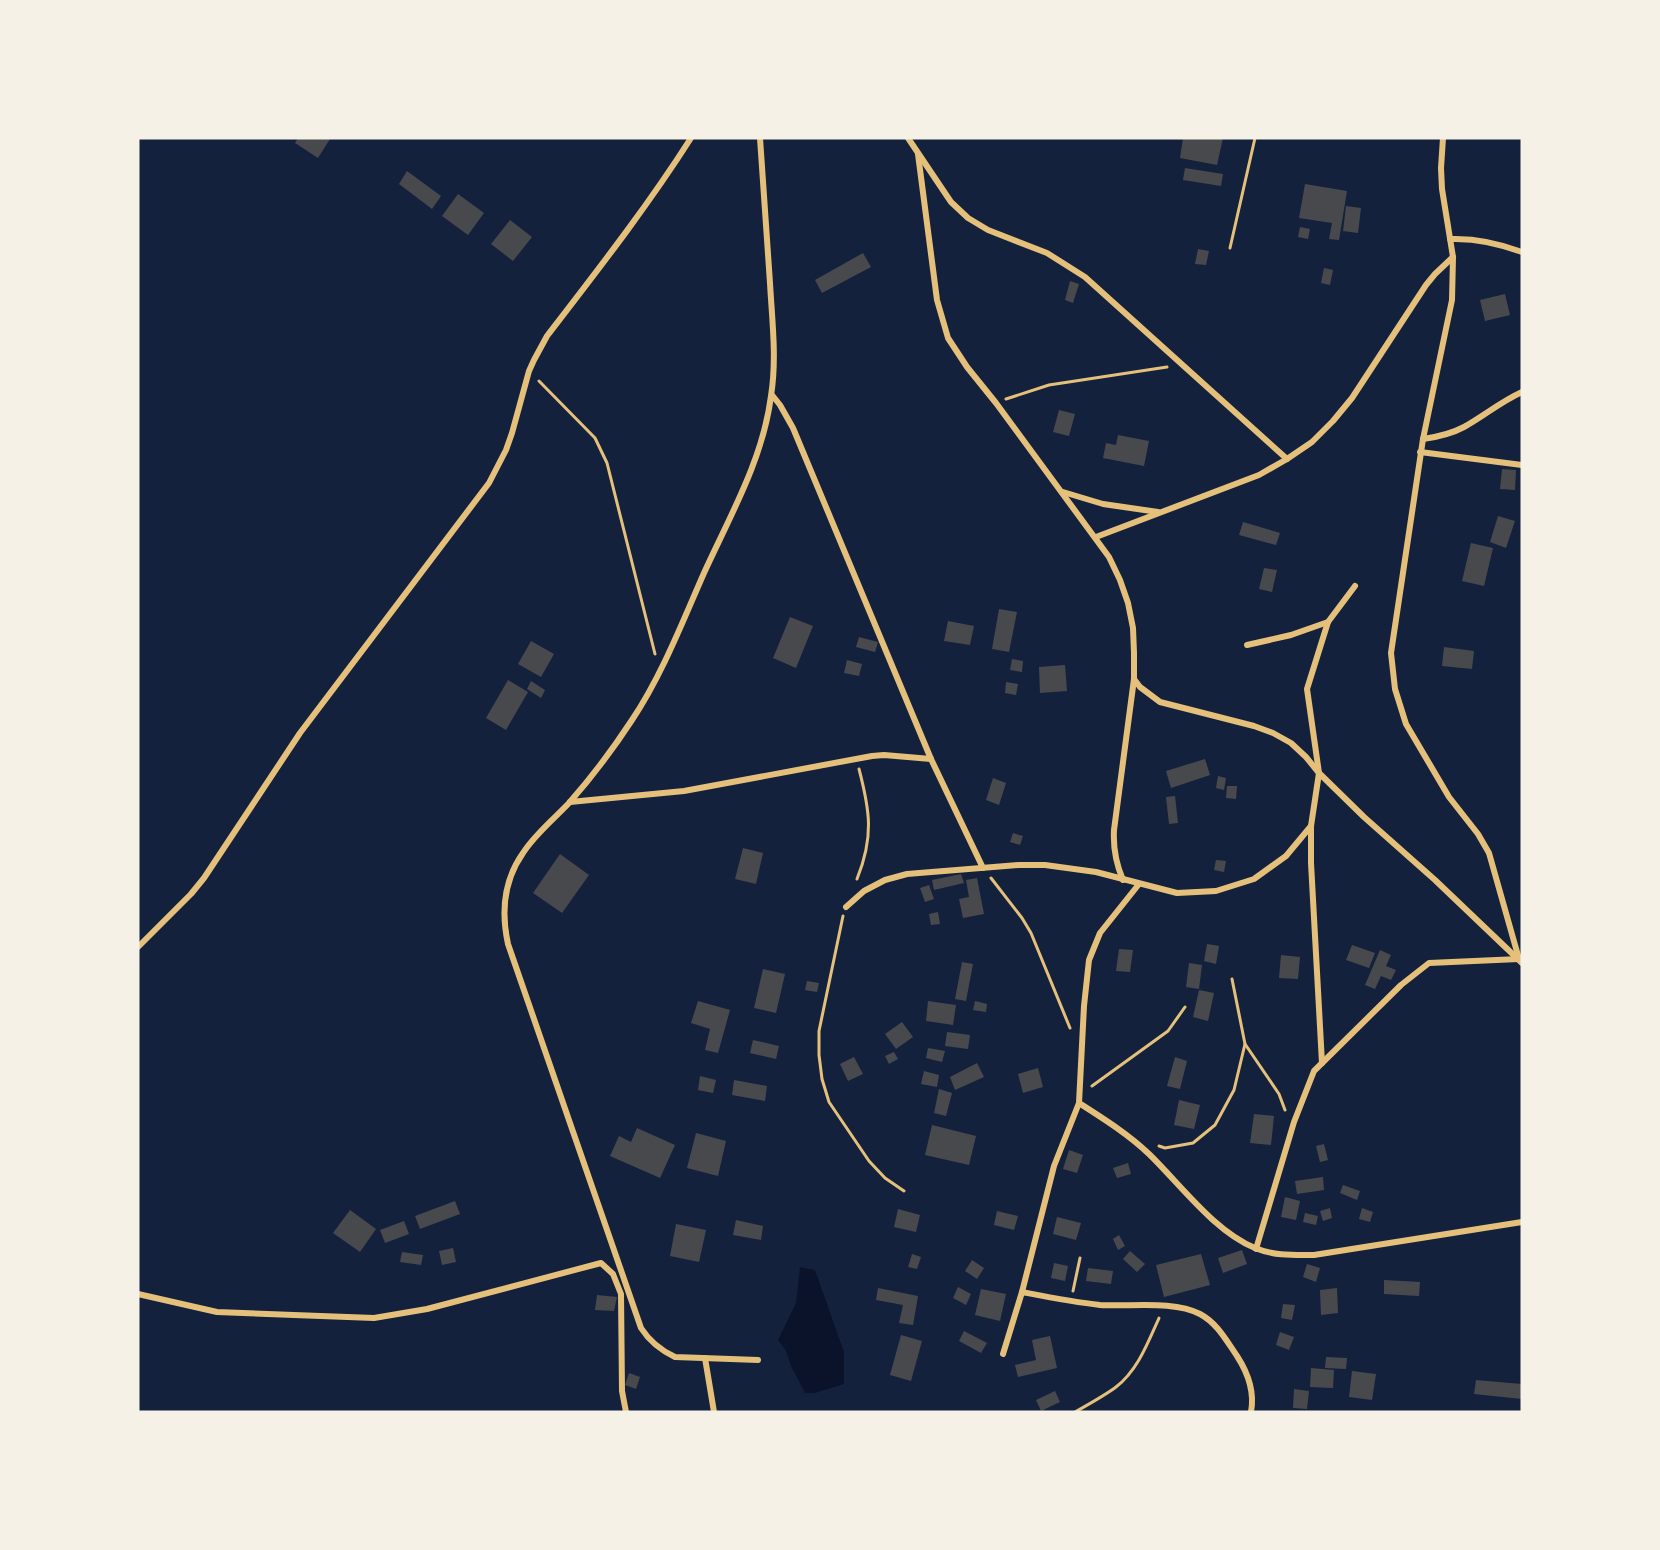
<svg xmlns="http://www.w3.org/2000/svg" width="1660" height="1550" viewBox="0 0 1660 1550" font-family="Poppins,sans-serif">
<rect width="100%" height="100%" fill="#14213d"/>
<polygon fill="#0b132b" points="800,1267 815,1270 844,1352 844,1384 815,1393 805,1393 791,1366 786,1351 778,1340 796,1303"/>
<g fill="#48494c">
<polygon points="298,138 329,138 330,139 318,158 295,143"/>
<polygon points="1183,138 1223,138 1217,165 1180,158"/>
<polygon points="1185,168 1223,174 1221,186 1183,180"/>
<polygon points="407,171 441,196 432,209 399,184"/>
<polygon points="1305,184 1347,191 1339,240 1329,239 1332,223 1299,218"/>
<polygon points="458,194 484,213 468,235 442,216"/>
<polygon points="1346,206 1361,208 1358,233 1343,231"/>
<polygon points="510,220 532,237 513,261 491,244"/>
<polygon points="1300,227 1310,229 1308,239 1298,237"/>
<polygon points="1198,249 1209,251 1206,265 1195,264"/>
<polygon points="863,253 871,267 822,293 815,280"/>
<polygon points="1324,268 1333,270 1330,285 1321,283"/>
<polygon points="1070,281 1079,284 1073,303 1065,300"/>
<polygon points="1505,294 1510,315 1485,321 1480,300"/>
<polygon points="1059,410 1075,414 1069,436 1053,432"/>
<polygon points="1118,435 1149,441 1144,466 1103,458 1106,443 1116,445"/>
<polygon points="1502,469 1516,470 1515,490 1500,489"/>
<polygon points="1498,516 1515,521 1506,548 1490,542"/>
<polygon points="1243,522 1280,533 1276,545 1239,535"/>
<polygon points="1471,543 1493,548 1484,586 1462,581"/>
<polygon points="1264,568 1277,570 1272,592 1259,589"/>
<polygon points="999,609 1017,612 1009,652 992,649"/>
<polygon points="790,617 813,626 796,668 773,658"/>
<polygon points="948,621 974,626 970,645 944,641"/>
<polygon points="859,637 878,642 875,652 856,647"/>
<polygon points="531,641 554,654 541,677 518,664"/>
<polygon points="1444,647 1474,651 1472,669 1442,666"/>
<polygon points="1012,659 1023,661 1022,672 1010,670"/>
<polygon points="847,660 862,664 859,676 844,673"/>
<polygon points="1065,665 1067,691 1040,693 1039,667"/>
<polygon points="508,680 528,692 506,730 486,718"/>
<polygon points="531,681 545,690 541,698 527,689"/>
<polygon points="1006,682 1018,684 1016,695 1005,693"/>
<polygon points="1205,759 1210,775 1171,788 1166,771"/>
<polygon points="1218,776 1226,778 1224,790 1216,788"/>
<polygon points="993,778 1006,783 999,805 986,800"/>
<polygon points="1227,786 1237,786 1236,799 1226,798"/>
<polygon points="1175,796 1178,823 1169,824 1166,797"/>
<polygon points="1013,833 1023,836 1020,845 1010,842"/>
<polygon points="743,848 763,853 756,884 735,879"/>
<polygon points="560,854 589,875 562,913 533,893"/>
<polygon points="1216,860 1226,861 1224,872 1214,870"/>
<polygon points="961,874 964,883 934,890 932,880"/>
<polygon points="977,878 984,914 963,918 959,899 969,897 966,880"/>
<polygon points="929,885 934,899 925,902 920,888"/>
<polygon points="938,912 940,924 931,925 929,914"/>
<polygon points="1207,944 1219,946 1216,964 1204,961"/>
<polygon points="1352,945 1375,953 1369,968 1346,960"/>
<polygon points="1119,949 1133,950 1130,972 1116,971"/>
<polygon points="1380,950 1391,955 1386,966 1396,970 1391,980 1381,976 1375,989 1365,985"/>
<polygon points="1281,955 1300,957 1298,979 1279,978"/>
<polygon points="962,962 973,964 966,1001 955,999"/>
<polygon points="1189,963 1202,965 1199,989 1186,987"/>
<polygon points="763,969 785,974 776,1013 754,1008"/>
<polygon points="807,981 819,983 817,992 805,990"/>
<polygon points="1199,990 1214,993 1208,1021 1193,1017"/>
<polygon points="698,1001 730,1010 718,1053 705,1050 710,1029 691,1023"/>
<polygon points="928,1001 956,1005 953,1025 926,1021"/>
<polygon points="975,1001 987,1004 986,1012 973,1010"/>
<polygon points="902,1022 913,1037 896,1049 885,1034"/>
<polygon points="947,1032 970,1035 968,1049 945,1046"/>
<polygon points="753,1040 779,1046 776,1059 750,1053"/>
<polygon points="928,1048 945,1051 942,1062 926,1058"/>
<polygon points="894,1052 898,1059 889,1064 885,1056"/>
<polygon points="854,1057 863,1074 848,1081 840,1064"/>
<polygon points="1175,1057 1187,1061 1180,1089 1167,1086"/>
<polygon points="977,1063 984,1077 955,1090 950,1077"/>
<polygon points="1038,1068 1043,1087 1023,1093 1018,1074"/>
<polygon points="924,1071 939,1075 937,1087 921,1084"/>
<polygon points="700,1076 716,1080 713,1093 698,1090"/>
<polygon points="734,1080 767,1086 765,1101 732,1095"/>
<polygon points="939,1089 952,1093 946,1116 934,1113"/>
<polygon points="1179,1100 1200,1105 1194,1129 1174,1125"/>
<polygon points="1254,1114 1274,1116 1271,1145 1250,1143"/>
<polygon points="932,1125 976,1136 969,1165 925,1155"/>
<polygon points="637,1128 675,1145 660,1178 610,1156 619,1136 631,1142"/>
<polygon points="696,1133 726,1141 718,1176 687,1168"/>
<polygon points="1324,1144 1328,1160 1320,1162 1316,1146"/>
<polygon points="1069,1150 1083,1155 1077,1173 1063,1169"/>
<polygon points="1128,1163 1131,1174 1117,1178 1113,1168"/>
<polygon points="1323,1177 1324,1190 1297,1194 1295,1181"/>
<polygon points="1343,1185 1360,1191 1357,1200 1340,1193"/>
<polygon points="1285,1197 1300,1201 1296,1220 1281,1217"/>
<polygon points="455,1201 460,1214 420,1229 415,1216"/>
<polygon points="1330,1208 1332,1218 1323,1221 1320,1211"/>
<polygon points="1362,1208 1373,1212 1370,1222 1359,1219"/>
<polygon points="898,1209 920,1215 916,1232 894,1227"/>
<polygon points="350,1210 376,1229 360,1252 333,1233"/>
<polygon points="997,1211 1018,1216 1014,1230 994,1225"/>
<polygon points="1305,1213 1318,1216 1316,1225 1303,1222"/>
<polygon points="1057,1217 1081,1223 1076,1240 1053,1234"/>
<polygon points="736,1220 763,1226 761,1240 733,1235"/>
<polygon points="404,1221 409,1234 385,1243 380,1230"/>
<polygon points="676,1224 706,1230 699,1262 670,1256"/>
<polygon points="1119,1235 1125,1246 1118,1250 1113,1239"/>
<polygon points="453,1248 456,1262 442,1265 439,1251"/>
<polygon points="1242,1250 1247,1264 1223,1273 1218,1258"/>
<polygon points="1130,1251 1145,1264 1137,1272 1123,1259"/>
<polygon points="402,1252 423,1255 421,1265 400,1262"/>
<polygon points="912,1254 921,1257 917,1269 908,1267"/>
<polygon points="1201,1254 1210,1285 1164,1297 1156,1265"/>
<polygon points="972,1260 984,1268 977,1279 965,1271"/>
<polygon points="1054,1263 1068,1266 1065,1281 1051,1278"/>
<polygon points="1307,1264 1320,1268 1316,1282 1303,1277"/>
<polygon points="1088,1268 1113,1271 1111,1284 1086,1281"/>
<polygon points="1384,1280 1420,1282 1419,1296 1384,1294"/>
<polygon points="958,1287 971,1294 966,1305 953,1298"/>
<polygon points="878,1288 918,1296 913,1325 899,1323 903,1305 876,1300"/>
<polygon points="1337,1288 1338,1313 1321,1315 1320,1290"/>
<polygon points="981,1289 1006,1294 1000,1321 975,1315"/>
<polygon points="597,1295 617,1297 614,1311 595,1310"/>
<polygon points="1283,1304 1295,1305 1292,1320 1281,1318"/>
<polygon points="964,1331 987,1343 981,1353 959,1341"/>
<polygon points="1280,1332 1294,1337 1289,1350 1276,1345"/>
<polygon points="901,1335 922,1341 911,1381 890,1375"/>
<polygon points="1050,1336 1057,1368 1018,1377 1015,1365 1036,1360 1032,1340"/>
<polygon points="1326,1357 1347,1358 1346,1369 1325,1368"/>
<polygon points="1311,1368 1334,1370 1333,1388 1310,1387"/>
<polygon points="1352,1371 1376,1374 1372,1400 1349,1397"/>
<polygon points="629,1373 640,1377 636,1389 625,1385"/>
<polygon points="1476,1380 1522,1384 1522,1399 1474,1394"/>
<polygon points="1294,1389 1309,1391 1307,1409 1293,1408"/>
<polygon points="1055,1391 1060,1402 1041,1411 1036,1400"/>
</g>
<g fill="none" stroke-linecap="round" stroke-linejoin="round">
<g stroke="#e5c07b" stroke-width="3">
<polyline points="1230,248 1255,138"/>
<polyline points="539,381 595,438 607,463 655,654"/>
<polyline points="1006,399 1049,385 1167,367"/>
<polyline points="991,878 1022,918 1031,933 1070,1028"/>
<path d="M857,879C874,837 870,811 859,769"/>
<polyline points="843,916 819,1031 819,1055 822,1079 829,1102 869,1161 885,1178 904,1191"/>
<polyline points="1232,979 1245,1044 1279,1094 1285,1110"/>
<polyline points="1092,1086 1168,1031 1185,1007"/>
<polyline points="1159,1146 1165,1148 1193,1143 1215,1125 1234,1090 1245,1044"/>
<polyline points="1073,1291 1080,1258"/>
<path d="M1075,1412C1089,1404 1104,1396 1116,1387C1138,1370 1148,1342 1159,1318"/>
</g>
<g stroke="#e5c07b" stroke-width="6">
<polyline points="908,138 951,202 968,218 988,230 1047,253 1085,277 1287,459"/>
<polyline points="1443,138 1441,168 1442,189 1453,257 1452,300 1423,439 1391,653 1395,689 1406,724 1449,797 1478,834 1489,853 1519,959"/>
<path d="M918,154L937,300L948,338L967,367L996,403L1109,557L1120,580L1128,603L1133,628L1134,653V679L1114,830C1113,848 1116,864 1123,880"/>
<path d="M1450,239C1476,238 1498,243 1522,252"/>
<polyline points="772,395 780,405 793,428 931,759 983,868"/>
<path d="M1423,439C1437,437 1451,434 1464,427C1484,416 1500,402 1522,392"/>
<polyline points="1420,452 1522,465"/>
<polyline points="1063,492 1103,504 1158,512"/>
<polyline points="1096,537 1259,475 1287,459 1312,442 1333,421 1352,398 1426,285 1435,274 1453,257"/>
<polyline points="1247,645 1291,635 1328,622"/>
<polyline points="1134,679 1140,687 1160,702 1254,726 1273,733 1291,743 1306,757 1319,773 1364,817 1435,880 1522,963"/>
<polyline points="570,802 684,791 872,756 884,755 931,759"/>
<polyline points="846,907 864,891 885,880 907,874 1019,865 1045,865 1096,872 1177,893 1216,891 1254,879 1286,856 1311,826"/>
<path d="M138,947L191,894L204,878L300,733L489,483L506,450L512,433L529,371L534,360L547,336C597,271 647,207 691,138"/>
<polyline points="1322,1063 1311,863 1311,826 1319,773 1307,689 1328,622 1355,586"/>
<path d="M1079,1103C1104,1119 1128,1134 1149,1154C1181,1185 1214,1231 1255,1248C1274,1256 1294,1255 1314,1255L1522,1222"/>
<polyline points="1256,1249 1294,1122 1314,1071 1401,985 1429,963 1519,959"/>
<path d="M1022,1292C1048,1297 1073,1302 1100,1305C1130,1307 1173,1300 1200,1314C1217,1323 1226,1340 1237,1356C1248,1373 1255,1391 1251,1412"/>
<polyline points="138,1294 217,1312 374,1318 427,1309 601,1263 613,1274 621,1294 622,1391 626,1412"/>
<polyline points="1003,1354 1022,1292 1054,1166 1079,1103 1084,1006 1089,960 1100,933 1139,884"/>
<polyline points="705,1358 714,1412"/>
<path d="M758,1360L675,1357C660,1350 650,1342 641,1328L508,944C501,912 504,880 523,853C535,834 554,819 569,803C592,777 613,749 632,720C662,675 682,623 704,573C730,516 763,459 771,396C777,358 772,320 770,283C767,235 763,186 760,138"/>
</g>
</g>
<rect width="1660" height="1550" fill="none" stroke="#f6f1e7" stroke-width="279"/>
</svg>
